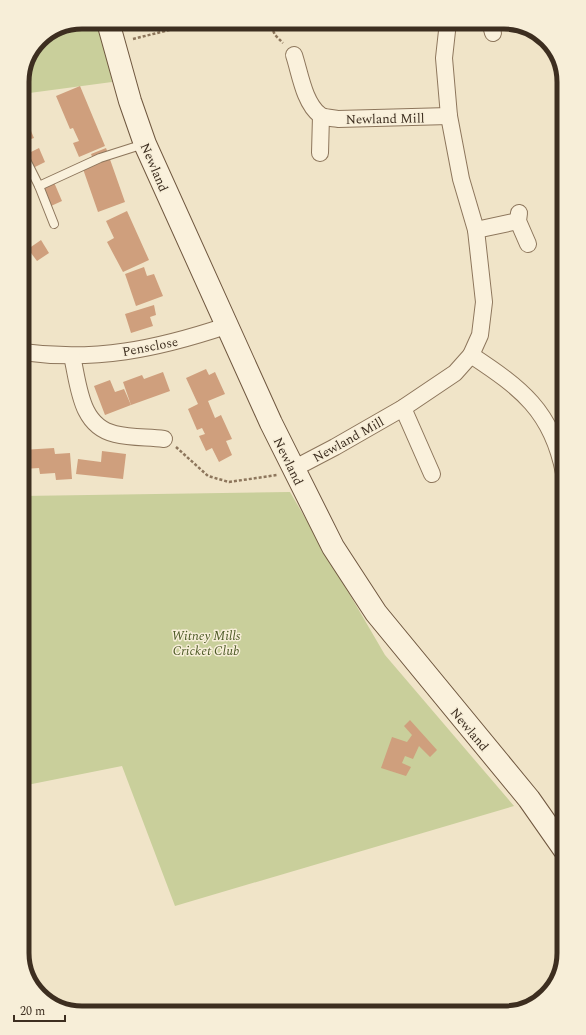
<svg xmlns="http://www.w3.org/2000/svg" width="586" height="1035" viewBox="0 0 586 1035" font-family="Spectral,serif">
<rect width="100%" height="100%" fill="#f0e4c8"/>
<g fill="#c9cf9b">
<polygon points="82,22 100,22 112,82 22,94 22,78 40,39"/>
<polygon points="290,492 385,655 514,806 175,906 122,766 22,786 22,496"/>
</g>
<g fill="#cf9f7d">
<polygon points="80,86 105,146 79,157 73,143 79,141 73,128 70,129 56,96"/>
<polygon points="28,124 34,138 22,142 22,126"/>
<polygon points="39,148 45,162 33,168 27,154"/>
<polygon points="106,148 125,202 98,212 83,169 95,164 91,154"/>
<polygon points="53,180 62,201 51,206 43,185"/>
<polygon points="127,211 149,260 123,272 107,242 114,238 106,221"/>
<polygon points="22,226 28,226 29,247 22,247"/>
<polygon points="41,240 49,253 37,261 28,249"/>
<polygon points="144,267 147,276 154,274 163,296 136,306 125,274"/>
<polygon points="154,305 156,315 150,317 153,326 131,333 125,314"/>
<polygon points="206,369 209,375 215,372 225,394 208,401 215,418 221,415 232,439 226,441 232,455 219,462 212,448 206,451 199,436 205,434 202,428 197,430 188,409 198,404 186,378"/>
<polygon points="163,372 170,391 131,405 123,382 142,375 144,379"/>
<polygon points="110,380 115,392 124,389 131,405 105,415 94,386"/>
<polygon points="54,448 55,454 70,453 72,479 56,480 55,473 40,474 39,468 23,469 22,450"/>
<polygon points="102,451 126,454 123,479 76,474 78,459 101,462"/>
<polygon points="410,720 437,750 430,757 419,746 413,759 405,756 402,763 411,767 406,776 381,768 392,737 407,742 412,735 404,726"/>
</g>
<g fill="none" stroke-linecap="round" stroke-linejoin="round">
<g stroke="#8d765c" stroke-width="10">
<g id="lane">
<polyline points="22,152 39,186 54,224"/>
<polyline points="39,186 100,158 144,144"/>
</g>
</g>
<g stroke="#8d765c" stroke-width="18">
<g id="street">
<polyline points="490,22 493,33"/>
<path d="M294,55C300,73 304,103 320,115C324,118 333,118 338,119L449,116"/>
<polyline points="320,153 321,116"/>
<polyline points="519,213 518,221 528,244"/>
<polyline points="476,230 518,221"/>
<path d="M22,352C95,362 157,349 226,326"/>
<path d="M471,355C521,388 552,411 564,473"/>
<path d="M72,356C79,386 80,426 115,434C131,438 148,437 164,439"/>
<polyline points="403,408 432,474"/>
<polyline points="293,469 335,447 403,408 455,373 471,355 480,335 484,302 476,230 461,179 449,116 444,58 448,22"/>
</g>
</g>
<g stroke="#6f573f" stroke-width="24">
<polyline id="secondary" points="108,22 130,101 145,144 271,423 333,547 376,613 529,799 564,849"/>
</g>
<g stroke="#8d765c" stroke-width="2.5" stroke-dasharray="3 2" stroke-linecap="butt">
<polyline points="269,22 275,35 283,43"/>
<polyline points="133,39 173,29 187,22"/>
<polyline points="176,447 208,476 229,482 277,475"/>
</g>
<use href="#lane" stroke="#faf1dc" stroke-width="8"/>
<use href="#street" stroke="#faf1dc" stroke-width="16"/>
<use href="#secondary" stroke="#faf1dc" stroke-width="22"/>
</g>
<g text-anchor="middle" stroke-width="3" stroke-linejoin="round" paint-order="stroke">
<g font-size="13" fill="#3d2e20" stroke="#f7eed8">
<text transform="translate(385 118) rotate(-1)" y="5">Newland Mill</text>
<text transform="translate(155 167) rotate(67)" y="5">Newland</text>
<text transform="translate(150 346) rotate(-11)" y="5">Pensclose</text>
<text transform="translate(348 439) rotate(-29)" y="5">Newland Mill</text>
<text transform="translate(289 461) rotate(64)" y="5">Newland</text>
<text transform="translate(470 729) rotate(50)" y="5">Newland</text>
</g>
<g font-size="13" font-style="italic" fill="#4d5a26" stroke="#f7eed8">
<text x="206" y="640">Witney Mills<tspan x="206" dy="15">Cricket Club</tspan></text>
</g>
</g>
<path d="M0 0H586V1035H0ZM82 29H504A53 53 0 0 1 557 82V953A53 53 0 0 1 504 1006H82A53 53 0 0 1 29 953V82A53 53 0 0 1 82 29Z" fill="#f7eed8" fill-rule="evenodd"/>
<path fill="none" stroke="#3d2e20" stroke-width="5" d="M82 29H504A53 53 0 0 1 557 82V953A53 53 0 0 1 504 1006H82A53 53 0 0 1 29 953V82A53 53 0 0 1 82 29Z"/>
<path d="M14 1015v6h51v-6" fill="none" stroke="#3d2e20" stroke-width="2"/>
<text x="20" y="1015" font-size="12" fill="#3d2e20" stroke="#f7eed8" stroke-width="3" paint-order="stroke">20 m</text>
</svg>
